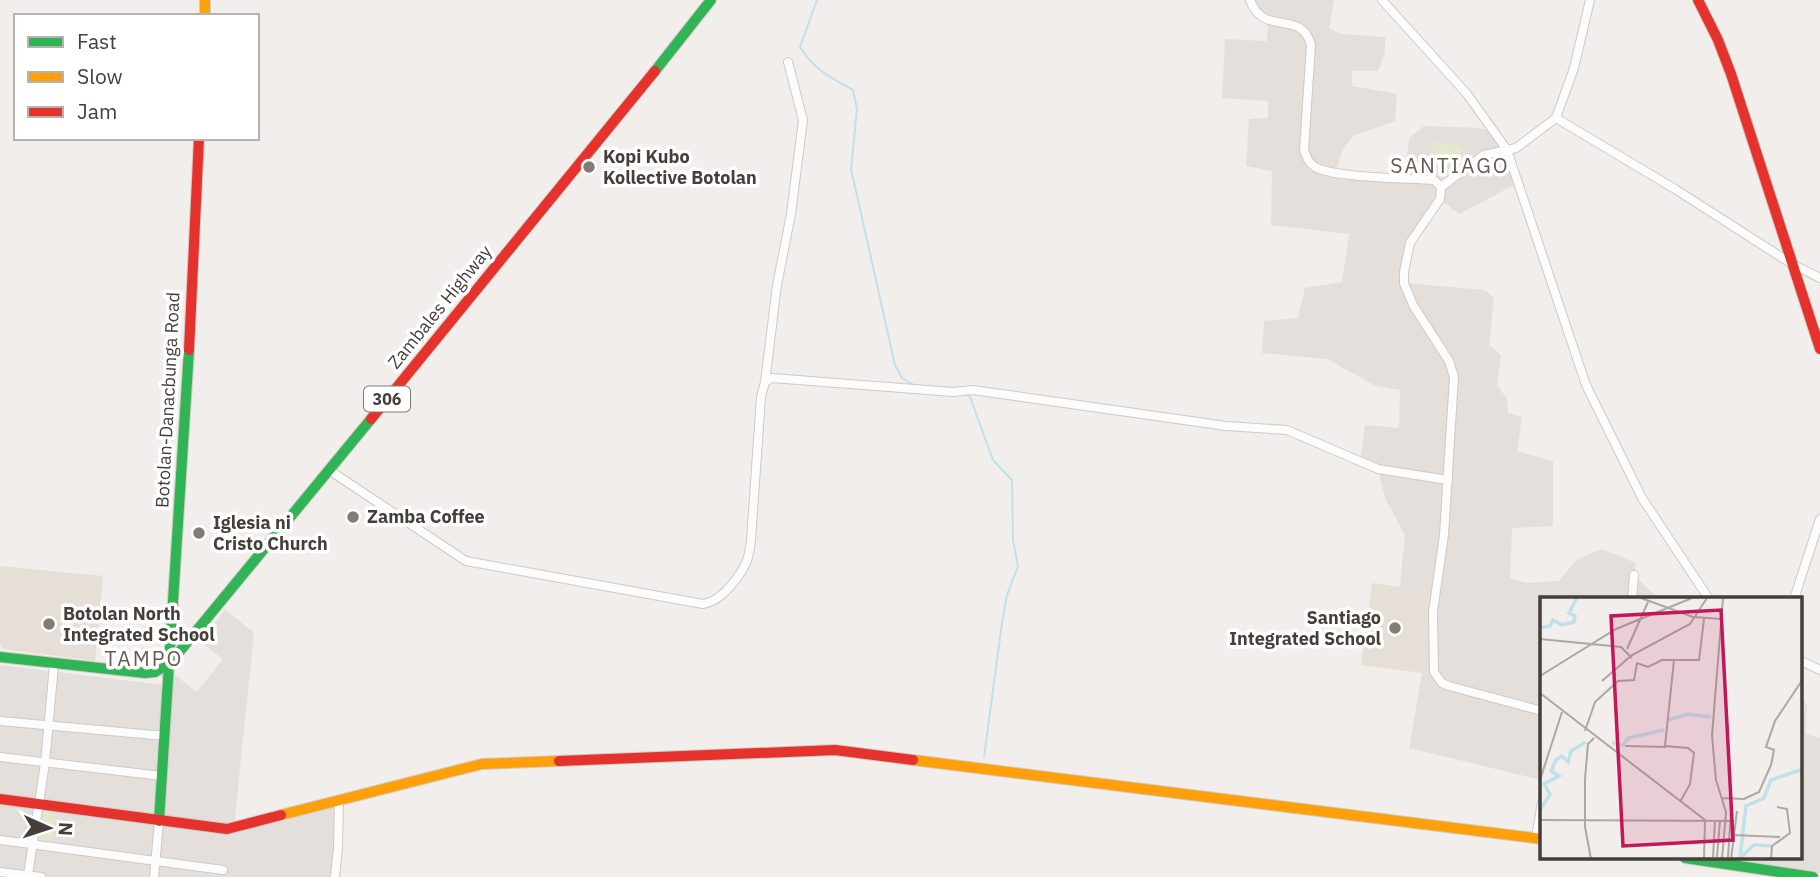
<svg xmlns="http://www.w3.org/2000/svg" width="1820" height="877" viewBox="0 0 1820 877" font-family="'IBM Plex Sans',sans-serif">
<rect width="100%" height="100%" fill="#f1eeeb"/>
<g fill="#e4dfda">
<polygon points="1250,0 1334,0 1329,28 1341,34 1385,37 1385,53 1378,71 1352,71 1352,86 1397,94 1395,121 1353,136 1342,151 1336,172 1404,178 1409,138 1424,126 1480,128 1495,132 1507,150 1516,184 1459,214 1440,199 1410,243 1404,283 1485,290 1494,298 1489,345 1501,355 1497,385 1507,399 1508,413 1522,417 1517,451 1553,461 1553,526 1512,528 1510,578 1527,583 1559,581 1576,560 1602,549 1636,563 1634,575 1659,599 1542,599 1542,780 1409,748 1422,673 1427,591 1400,587 1405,535 1385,498 1378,469 1360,461 1365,425 1399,428 1400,390 1376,386 1327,359 1262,353 1264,321 1298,318 1305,288 1342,282 1349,234 1271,225 1272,171 1246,166 1249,119 1268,118 1268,101 1222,98 1225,39 1267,41 1268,20"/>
<polygon points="225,609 254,633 234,826 338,805 331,877 0,877 0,665 163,685 175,675 197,692 223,659 201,642"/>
<polygon points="1801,700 1807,704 1806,734 1820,738 1820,873 1716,858 1801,858"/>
</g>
<g fill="#e6dfd8">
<polygon points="0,566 103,576 95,661 3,649 0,643"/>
<polygon points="1372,583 1427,591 1422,673 1361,665"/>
</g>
<g fill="#e3e8ce">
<polygon points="1433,142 1462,146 1460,159 1432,155"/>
<polygon points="40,810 55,812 51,844 35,842"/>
</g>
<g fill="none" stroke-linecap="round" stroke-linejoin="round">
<g stroke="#c1e1ea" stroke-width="2">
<path d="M817,0L800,47C816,72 829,76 853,90L857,109L851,170L856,191L895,365L902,378L914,385"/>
<polyline points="920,386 956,388"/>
<polyline points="967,395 970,397 993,460 1012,480 1013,540 1018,566 1007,595 1002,623 984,757"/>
</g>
<g stroke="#cdcac7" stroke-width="10">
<g id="street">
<path d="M1250,0C1264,38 1301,8 1311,45L1304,150C1307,158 1309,164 1317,168C1339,178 1407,178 1434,180L1441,187L1440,199L1410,243L1404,272V283L1413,305L1449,361L1454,377L1444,535L1433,612L1434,672L1442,683L1449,686L1542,711"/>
<polyline points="1382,0 1467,94 1507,150 1586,385 1642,498 1709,599"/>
<polyline points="1556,118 1675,189 1792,264 1820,278"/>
<polyline points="1441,187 1484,155 1516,148 1556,118 1574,68 1590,0"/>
<polyline points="765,382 777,285 791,214 803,120 788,62"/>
<path d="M329,470L466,561L703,604C720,602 736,581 744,567C749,559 750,549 751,540L761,397L765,382L772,378L953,392L973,390L1226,426L1287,430L1378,469L1448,480"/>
<polyline points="1632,599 1634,575"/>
<polyline points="1794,599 1820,519"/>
<polyline points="1801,661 1820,670"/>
<polyline points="0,721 165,736"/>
<polyline points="0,757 162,776"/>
<polyline points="1536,838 1542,802"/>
<polyline points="0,840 223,870"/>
<polyline points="0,872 41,877"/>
<polyline points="28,875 45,763 54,665"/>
<polyline points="154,877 159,821"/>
<polyline points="335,877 338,848 339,801"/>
</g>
</g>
<g stroke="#d0cbc5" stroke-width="12">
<g id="fast">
<polyline points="655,71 711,0"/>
<polyline points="0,657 145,673 155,672 170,663 371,419"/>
<polyline points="159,821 189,350"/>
<polyline points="1685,858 1813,877"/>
</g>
</g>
<g stroke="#d0cbc5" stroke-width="12">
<g id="slow">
<polyline points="205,0 205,16"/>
<polyline points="913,760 1542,839"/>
<polyline points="281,815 482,764 559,761"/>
</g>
</g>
<g stroke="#d0cbc5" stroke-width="12">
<g id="jam">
<polyline points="1698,0 1718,40 1731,74 1820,349"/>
<polyline points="189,350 199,138"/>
<polyline points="371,419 655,71"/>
<polyline points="559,761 835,750 913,760"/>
<polyline points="0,799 227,829 281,815"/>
</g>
</g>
<use href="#street" stroke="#fdfcfc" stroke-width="8"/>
<use href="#fast" stroke="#30b455" stroke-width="10"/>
<use href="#slow" stroke="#ff9f0a" stroke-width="10"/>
<use href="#jam" stroke="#e5322d" stroke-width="10"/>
</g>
<g fill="#827c77" stroke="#fff" stroke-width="2.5">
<circle cx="589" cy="167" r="7"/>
<circle cx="353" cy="517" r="7"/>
<circle cx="199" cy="533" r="7"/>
<circle cx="49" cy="624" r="7"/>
<circle cx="1395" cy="628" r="7"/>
</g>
<g text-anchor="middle" stroke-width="7" stroke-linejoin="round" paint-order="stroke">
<rect fill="#fff" stroke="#7e7874" stroke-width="2" x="364" y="386.5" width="46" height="25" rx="5"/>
<g font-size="16" font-weight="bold" fill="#463e38">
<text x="387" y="405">306</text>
</g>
<g font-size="18" font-weight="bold" fill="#463e38" stroke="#fff" text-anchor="start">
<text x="603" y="163">Kopi Kubo<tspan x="603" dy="21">Kollective Botolan</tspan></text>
<text x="367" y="523">Zamba Coffee</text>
<text x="213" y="529">Iglesia ni<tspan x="213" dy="21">Cristo Church</tspan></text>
<text x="63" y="620">Botolan North<tspan x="63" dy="21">Integrated School</tspan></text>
<text x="1381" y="624" text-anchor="end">Santiago<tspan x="1381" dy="21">Integrated School</tspan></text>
</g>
<g font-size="18" fill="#463e38" stroke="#fff">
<text transform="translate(440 307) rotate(-51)" y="6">Zambales Highway</text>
<text transform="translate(168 400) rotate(-87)" y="6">Botolan-Danacbunga Road</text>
</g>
<g font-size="21" letter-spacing="2" fill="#675a51" stroke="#fff">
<text x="1450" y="173">SANTIAGO</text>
<text x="144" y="666">TAMPO</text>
</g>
</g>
<g transform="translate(1540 597)">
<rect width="262" height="262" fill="#f1eeeb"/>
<path fill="none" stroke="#c1e1ea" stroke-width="3.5" d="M0,31L10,29L13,23L22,28L34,25L35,19L29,16L37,1M129,123L147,117L171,120M72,146L83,148L88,141L124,133M0,213L10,197L4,187L19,179L11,174L16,163L22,159L28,165L31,154L46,145M200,261L214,248L231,249M200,262L206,209L224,201L231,183L263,172"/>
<path fill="none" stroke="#ada8a3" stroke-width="2" d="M101,1L153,20L181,22M0,42L81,50L92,61M87,52L108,5M134,63L125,149L148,151L154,156L150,187L140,205M0,79L76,32L152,1M62,84L92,58L150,27L167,1M0,96L165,223L164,262M45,134L55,105L78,84L94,83L97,66L108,70L122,63H159L164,22M85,149L126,150M0,183L22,115M182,201L204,202L219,195L231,168L234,153L226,150L235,124L263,82M0,223L194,224M193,238L240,240M173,260L175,224M177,260L180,224M188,260L191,215M51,262L45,230V182L48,147L54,141M182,262L186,215L176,183L172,139L183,1M191,262L197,214M231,262L232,249L250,236L247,212L237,210"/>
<path fill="#c2185b" fill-opacity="0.15" stroke="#c2185b" stroke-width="3.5" d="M181,13L193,243L83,249L71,19Z"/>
<rect width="262" height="262" fill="none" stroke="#463e38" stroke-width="3.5"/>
</g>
<rect x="14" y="14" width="245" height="126" fill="#ffffff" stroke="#b5b2af" stroke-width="2"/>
<rect x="28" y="37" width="35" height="10" fill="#30b455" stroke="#b5b2af" stroke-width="2"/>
<text x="77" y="49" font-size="21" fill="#463e38">Fast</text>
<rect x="28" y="72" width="35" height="10" fill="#ff9f0a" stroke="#b5b2af" stroke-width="2"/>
<text x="77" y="84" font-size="21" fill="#463e38">Slow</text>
<rect x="28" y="107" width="35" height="10" fill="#e5322d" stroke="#b5b2af" stroke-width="2"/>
<text x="77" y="119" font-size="21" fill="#463e38">Jam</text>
<g transform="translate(49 828) rotate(93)" stroke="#ffffff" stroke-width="5" paint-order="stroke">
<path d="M0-5L12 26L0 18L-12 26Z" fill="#463e38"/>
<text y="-10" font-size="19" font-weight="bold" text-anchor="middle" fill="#463e38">N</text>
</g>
</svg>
